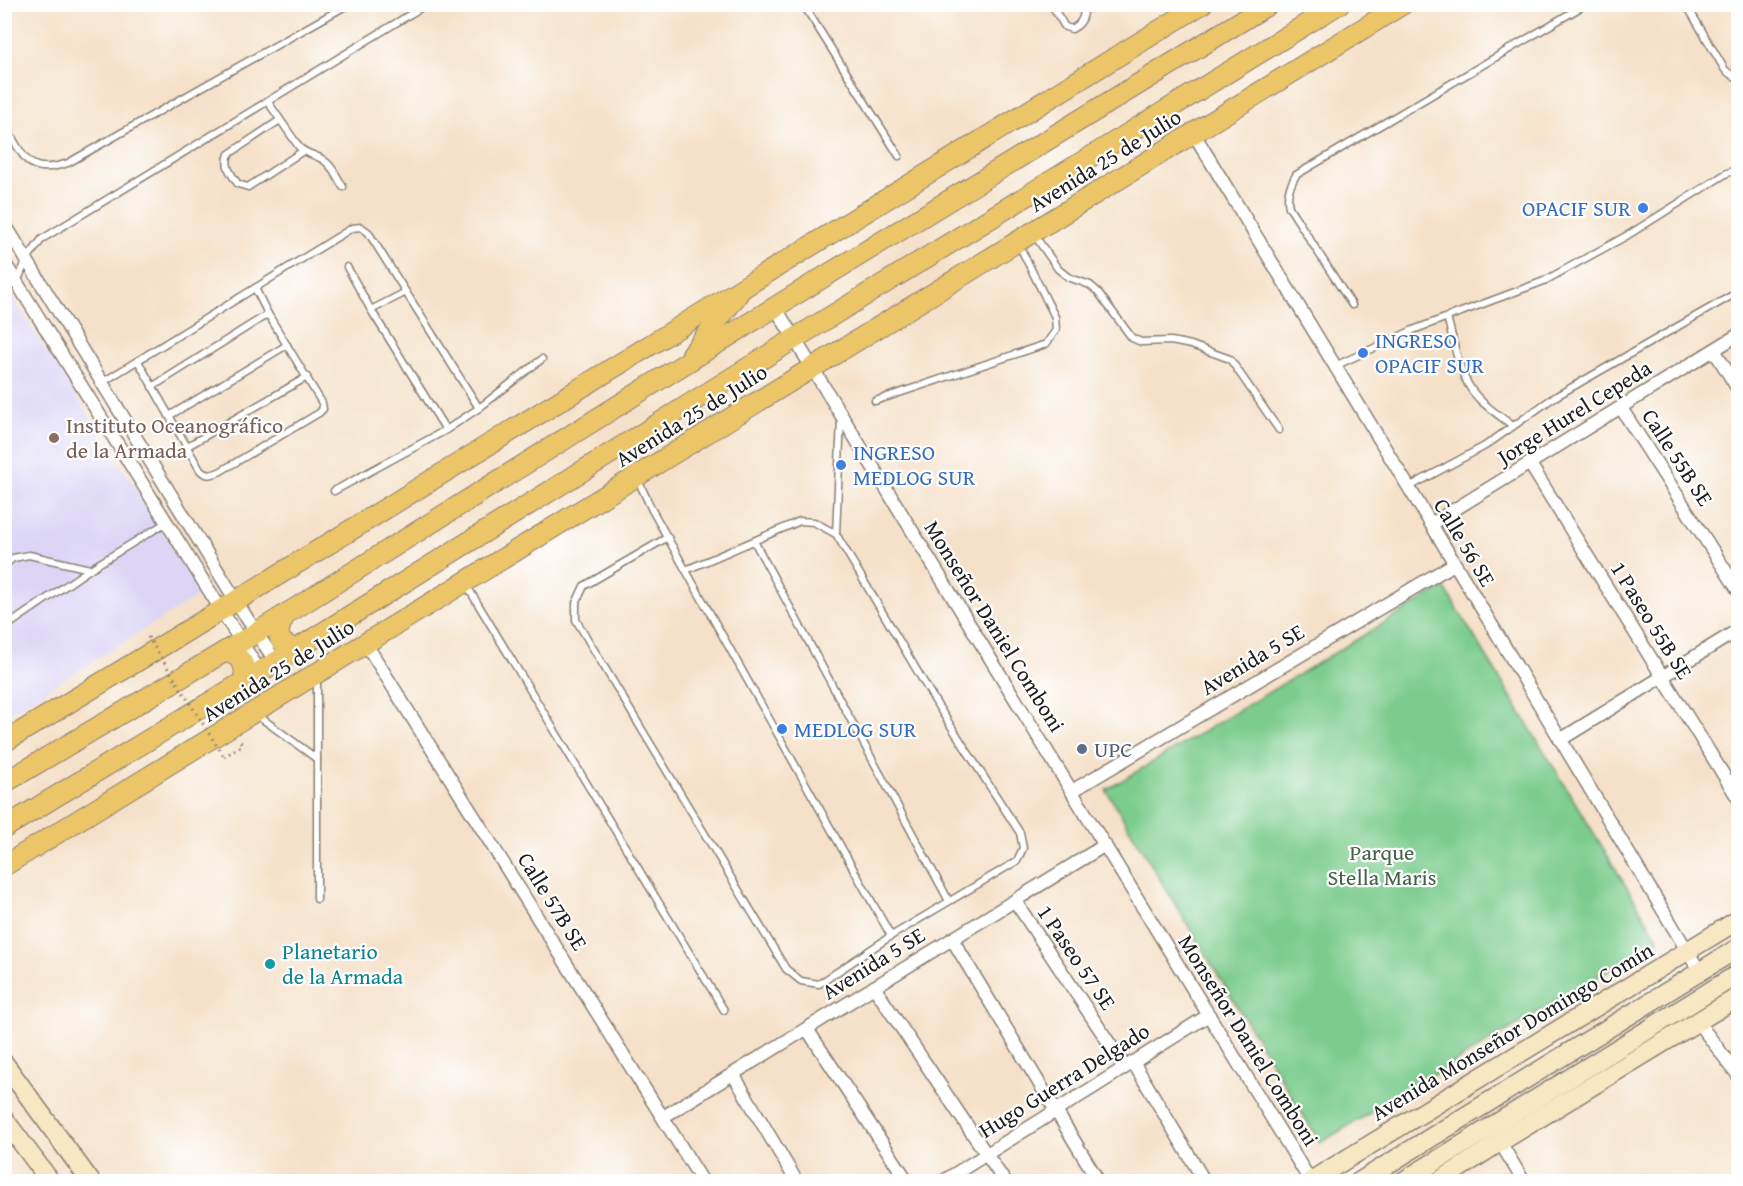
<svg xmlns="http://www.w3.org/2000/svg" width="1743" height="1186" viewBox="0 0 1743 1186" font-family="'Gentium Book Plus',serif">
<rect width="100%" height="100%" fill="#fff"/>
<filter id="ink" filterUnits="userSpaceOnUse"><feTurbulence type="fractalNoise" baseFrequency=".0167" numOctaves="2"/><feDisplacementMap in="SourceGraphic" scale="12" xChannelSelector="R" yChannelSelector="G"/><feConvolveMatrix kernelMatrix="1 2 1 2 8 2 1 2 1" color-interpolation-filters="sRGB"/></filter>
<filter id="wash" filterUnits="userSpaceOnUse"><feTurbulence type="fractalNoise" baseFrequency=".008" numOctaves="4" result="noise"/><feDisplacementMap in="SourceGraphic" scale="24" xChannelSelector="R" yChannelSelector="G"/><feGaussianBlur stdDeviation="1.35" result="paint"/><feColorMatrix in="noise" values="0 0 0 0 0 0 0 0 0 0 0 0 0 0 0 0 0 1.4 0 .05"/><feComposite in="paint" operator="in"/></filter>
<g filter="url(#wash)">
<rect width="100%" height="100%" fill="#f5e1c9"/>
<polygon fill="#dcd5f6" points="4,284 203,593 5,716 4,716"/>
<polygon fill="#7ccc8d" stroke="#4c7454" stroke-width="1.5" points="1444,587 1659,940 1320,1143 1106,790"/>
</g>
<g filter="url(#ink)">
<g fill="none" stroke-linecap="round" stroke-linejoin="round">
<g stroke="#887e72" stroke-width="9">
<g id="lane">
<polyline points="803,4 899,156"/>
<path d="M1051,4L1065,27L1072,29C1079,25 1082,22 1084,13L1078,4"/>
<polyline points="1686,4 1725,70 1733,76 1738,76"/>
<path d="M268,102L299,147C306,154 313,154 322,159C332,165 337,177 343,187"/>
<path d="M280,120L229,154C224,166 231,174 238,184L248,187L303,151"/>
<path d="M4,125C25,156 26,177 68,163L349,4"/>
<polyline points="1035,236 1058,269 1068,277 1090,285 1098,292 1132,338 1141,342 1171,341 1191,345 1230,359 1279,430"/>
<polyline points="347,267 371,310 446,430"/>
<polyline points="4,289 17,282 27,259 42,239 427,4"/>
<path d="M1352,305L1289,207C1286,194 1290,186 1296,175L1586,4"/>
<polyline points="371,310 406,292"/>
<path d="M1447,317C1454,341 1457,368 1471,389C1481,404 1499,415 1513,426"/>
<path d="M138,361L200,470C207,477 212,475 221,471L319,413L323,409L322,403L268,314L256,290"/>
<polyline points="1335,366 1413,330 1544,281 1628,235 1727,173 1738,170"/>
<polyline points="103,382 352,228 361,227 368,232 479,408 542,359"/>
<polyline points="152,387 268,314"/>
<polyline points="875,401 1046,344 1056,330 1055,317 1019,245"/>
<polyline points="169,416 287,345"/>
<polyline points="186,447 307,377"/>
<polyline points="638,480 652,510 891,936"/>
<polyline points="1409,487 1485,446 1553,398 1738,292"/>
<polyline points="334,491 446,430 479,408"/>
<polyline points="836,534 841,418"/>
<polyline points="668,537 584,586 576,603 576,620 786,969 801,981 819,984 891,936 1017,861 1023,848 1020,833 938,706 836,534 814,522 800,521 686,570"/>
<polyline points="754,541 949,901"/>
<polyline points="4,566 13,558 29,555 90,569"/>
<polyline points="467,586 724,1010"/>
<polyline points="4,628 90,569 167,522"/>
<polyline points="317,677 317,899"/>
<polyline points="257,715 317,759"/>
</g>
</g>
<g stroke="#887e72" stroke-width="15">
<g id="street">
<polyline points="1194,134 1431,524 1700,972"/>
<polyline points="4,223 246,617 276,662"/>
<polyline points="4,262 260,672"/>
<polyline points="775,307 1311,1182"/>
<polyline points="1714,350 1738,389"/>
<polyline points="1621,408 1738,590"/>
<polyline points="1530,464 1738,798"/>
<polyline points="1431,524 1738,335"/>
<polyline points="366,644 703,1182"/>
<polyline points="1560,740 1738,630"/>
<polyline points="1072,791 1454,564"/>
<polyline points="1015,901 1125,1067"/>
<polyline points="952,939 1099,1182"/>
<polyline points="874,987 1005,1182"/>
<polyline points="1697,1021 1738,1075"/>
<polyline points="807,1029 908,1182"/>
<polyline points="1133,1062 1205,1182"/>
<polyline points="733,1074 797,1182"/>
<polyline points="663,1117 1105,845"/>
<polyline points="1500,1142 1524,1182"/>
<polyline points="942,1182 1209,1015"/>
</g>
</g>
<g stroke="#887e72" stroke-width="21">
<g id="secondary">
<polyline points="4,1063 91,1182"/>
<polyline points="4,1119 51,1182"/>
<polyline points="1309,1182 1738,920"/>
<polyline points="1359,1182 1738,948"/>
<polyline points="1402,1182 1738,974"/>
<polyline points="1438,1182 1500,1142 1738,997"/>
</g>
</g>
<g stroke="#887e72" stroke-width="22">
<g id="primary">
<polyline points="692,354 738,294"/>
<path d="M286,614C276,631 274,643 297,649"/>
<path d="M224,652C241,654 248,666 243,682"/>
<polyline points="4,742 236,601 1202,4"/>
<polyline points="4,783 256,633 775,307 1269,4"/>
<polyline points="4,828 276,662 794,339 1339,4"/>
<polyline points="4,866 1403,4"/>
</g>
</g>
<polyline stroke="#887e72" stroke-width="3" stroke-dasharray="1.5 4.5" stroke-linecap="butt" points="224,757 242,745 240,741"/>
<use href="#lane" stroke="#fff" stroke-width="6"/>
<use href="#street" stroke="#fff" stroke-width="12"/>
<use href="#secondary" stroke="#f7e8c3" stroke-width="18"/>
<use href="#primary" stroke="#ecc569" stroke-width="20"/>
<polyline stroke="#887e72" stroke-width="3" stroke-dasharray="1.5 4.5" stroke-linecap="butt" points="148,637 224,757"/>
</g>
</g>
<g fill="#3f7fe0" stroke="#fff" stroke-width="2">
<circle cx="1643" cy="208" r="6"/>
<circle cx="1363" cy="353" r="6"/>
<circle cx="841" cy="465" r="6"/>
<circle cx="782" cy="729" r="6"/>
</g>
<circle fill="#8d6e63" stroke="#fff" stroke-width="2" cx="54" cy="438" r="6"/>
<circle fill="#5c6f8a" stroke="#fff" stroke-width="2" cx="1082" cy="749" r="6"/>
<circle fill="#0f9aa8" stroke="#fff" stroke-width="2" cx="270" cy="964" r="6"/>
<g text-anchor="middle" stroke-width="4.5" stroke-linejoin="round" paint-order="stroke">
<g font-size="22" fill="#1c1c1c" stroke="#fff">
<text transform="translate(1105 160) rotate(-32)" y="8">Avenida 25 de Julio</text>
<text transform="translate(1574 412) rotate(-32)" y="8">Jorge Hurel Cepeda</text>
<text transform="translate(691 415) rotate(-32)" y="8">Avenida 25 de Julio</text>
<text transform="translate(1678 457) rotate(57)" y="8">Calle 55B SE</text>
<text transform="translate(1465 542) rotate(59)" y="8">Calle 56 SE</text>
<text transform="translate(1652 620) rotate(58)" y="8">1 Paseo 55B SE</text>
<text transform="translate(995 626) rotate(58)" y="8">Monseñor Daniel Comboni</text>
<text transform="translate(1252 659) rotate(-31)" y="8">Avenida 5 SE</text>
<text transform="translate(278 670) rotate(-32)" y="8">Avenida 25 de Julio</text>
<text transform="translate(553 901) rotate(58)" y="8">Calle 57B SE</text>
<text transform="translate(1077 957) rotate(56)" y="8">1 Paseo 57 SE</text>
<text transform="translate(873 963) rotate(-32)" y="8">Avenida 5 SE</text>
<text transform="translate(1512 1031) rotate(-31)" y="8">Avenida Monseñor Domingo Comín</text>
<text transform="translate(1249 1040) rotate(58)" y="8">Monseñor Daniel Comboni</text>
<text transform="translate(1064 1080) rotate(-32)" y="8">Hugo Guerra Delgado</text>
</g>
<g font-size="22" fill="#366cbe" stroke="#fff" text-anchor="start">
<text x="1631" y="216" text-anchor="end">OPACIF SUR</text>
<text x="1375" y="348">INGRESO<tspan x="1375" dy="25">OPACIF SUR</tspan></text>
<text x="853" y="460">INGRESO<tspan x="853" dy="25">MEDLOG SUR</tspan></text>
<text x="794" y="737">MEDLOG SUR</text>
</g>
<g font-size="22" fill="#785e54" stroke="#fff" text-anchor="start">
<text x="66" y="433">Instituto Oceanográfico<tspan x="66" dy="25">de la Armada</tspan></text>
</g>
<g font-size="22" fill="#4e5e75" stroke="#fff" text-anchor="start">
<text x="1094" y="757">UPC</text>
</g>
<g font-size="22" fill="#426249" stroke="#fff">
<text x="1382" y="860">Parque<tspan x="1382" dy="25">Stella Maris</tspan></text>
</g>
<g font-size="22" fill="#0d838f" stroke="#fff" text-anchor="start">
<text x="282" y="959">Planetario<tspan x="282" dy="25">de la Armada</tspan></text>
</g>
</g>
<rect width="1743" height="1186" fill="none" stroke="#fff" stroke-width="24"/>
</svg>
